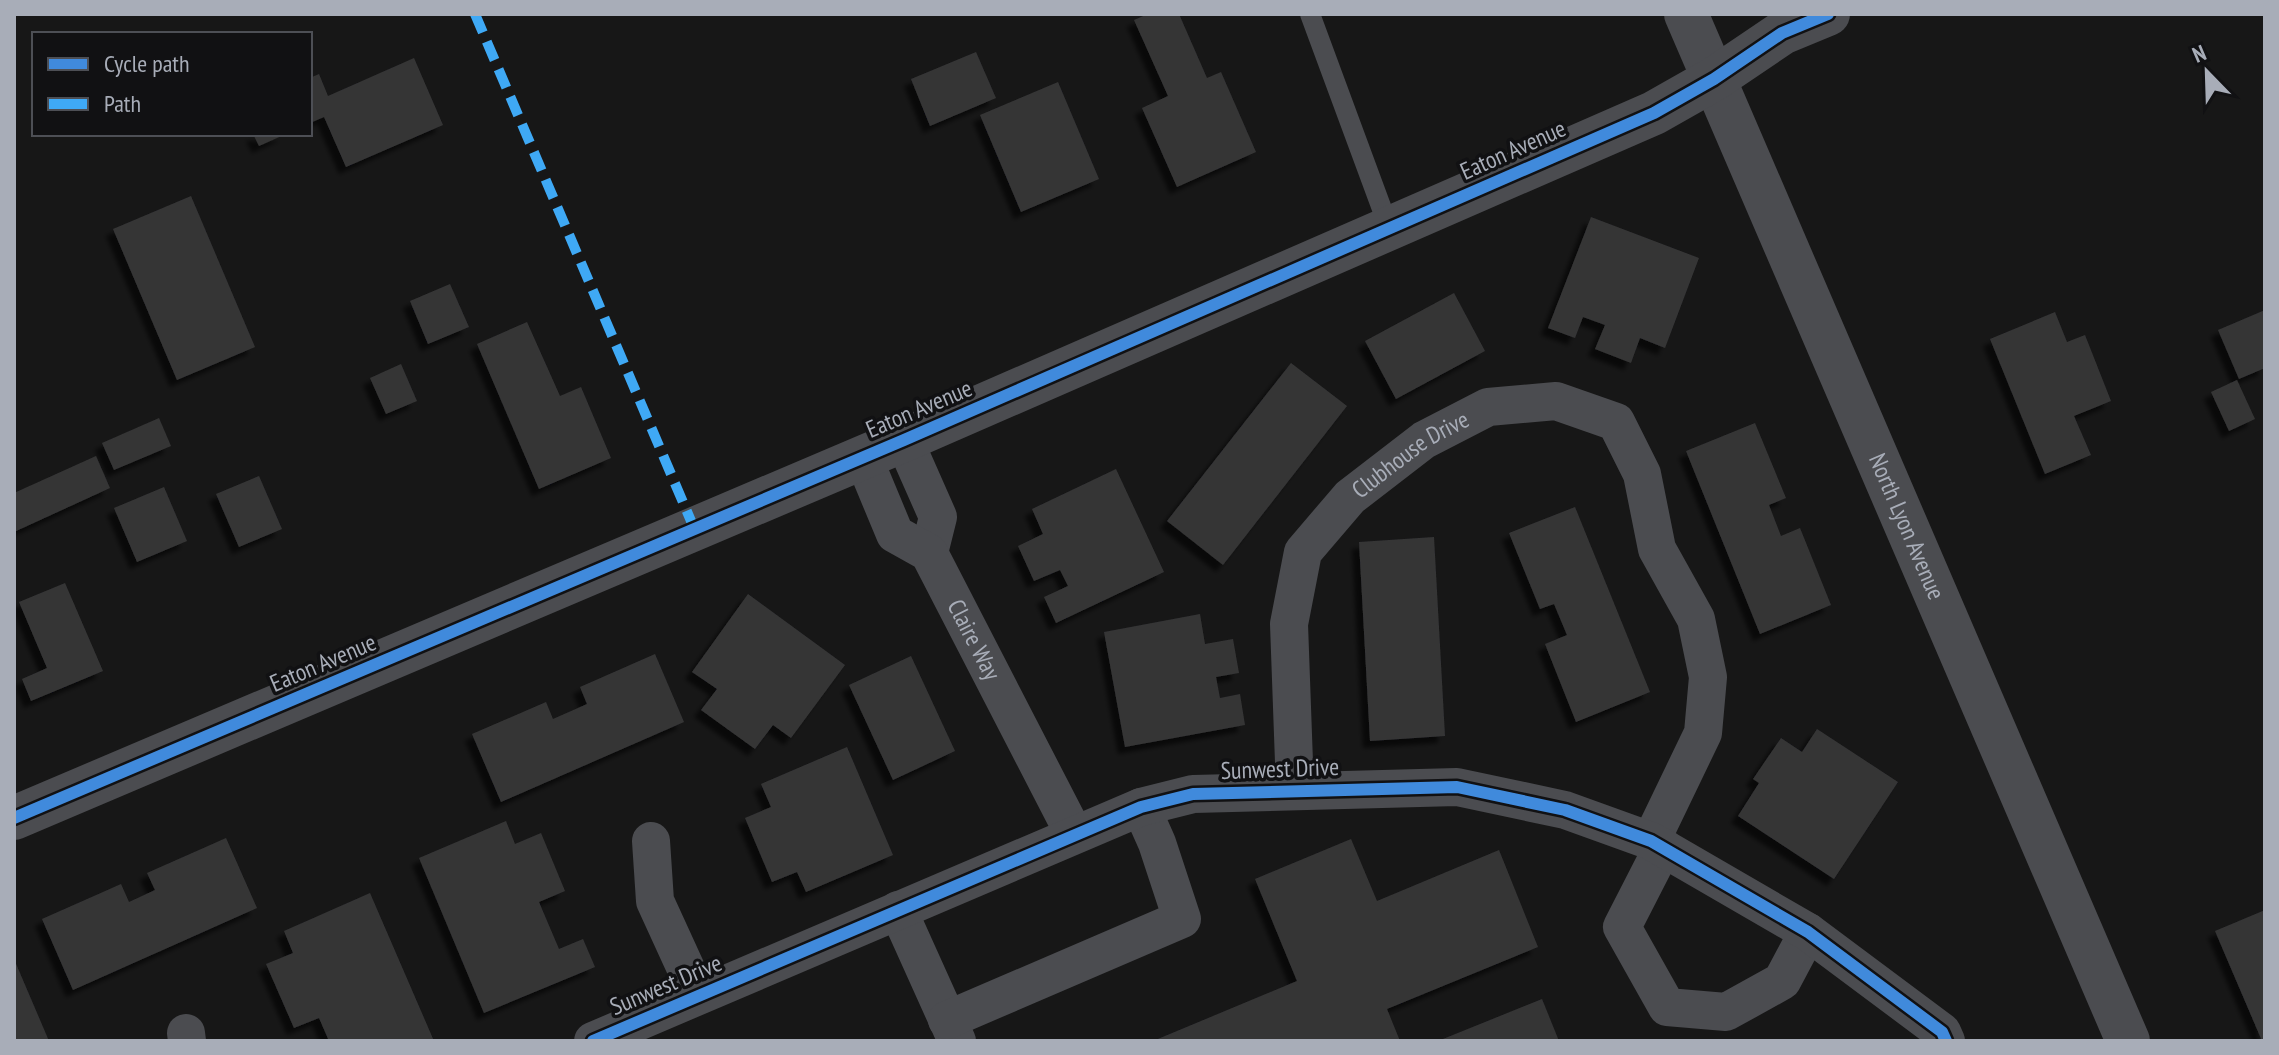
<svg xmlns="http://www.w3.org/2000/svg" width="2279" height="1055" viewBox="0 0 2279 1055" font-family="'PT Sans Narrow',sans-serif">
<defs>
<filter id="shadow"><feDropShadow dx="-7" dy="7" stdDeviation="2" flood-color="#0009"/></filter>
</defs>
<rect width="100%" height="100%" fill="#171717"/>
<g fill="#353536" filter="url(#shadow)">
<polygon points="1148,14 1179,14 1207,78 1221,72 1256,152 1177,187 1142,108 1168,96 1134,20"/>
<polygon points="976,52 996,98 930,126 911,79"/>
<polygon points="414,58 443,125 346,167 324,117 310,123 310,78 319,74 328,96"/>
<polygon points="1058,82 1099,179 1021,212 980,115"/>
<polygon points="253,134 286,134 259,146"/>
<polygon points="191,196 255,347 177,380 113,229"/>
<polygon points="1591,217 1699,258 1665,348 1640,338 1631,363 1595,349 1605,325 1583,317 1575,338 1548,328"/>
<polygon points="450,284 469,327 428,344 410,301"/>
<polygon points="1454,293 1485,351 1396,399 1365,341"/>
<polygon points="2265,310 2265,368 2239,379 2218,330"/>
<polygon points="2055,312 2067,342 2085,335 2111,401 2074,416 2091,455 2045,474 1990,339"/>
<polygon points="527,322 560,396 581,387 611,458 539,489 477,344"/>
<polygon points="1291,363 1347,406 1223,565 1167,521"/>
<polygon points="401,364 417,401 386,414 370,378"/>
<polygon points="2237,380 2255,419 2229,431 2211,392"/>
<polygon points="159,418 171,446 114,470 102,443"/>
<polygon points="1755,423 1786,498 1769,505 1781,536 1800,528 1831,605 1760,634 1686,451"/>
<polygon points="96,456 110,488 14,532 14,493"/>
<polygon points="1116,469 1164,572 1056,623 1044,597 1068,586 1060,570 1034,581 1018,546 1043,534 1032,509"/>
<polygon points="259,476 282,529 239,547 216,494"/>
<polygon points="164,487 187,541 137,562 114,508"/>
<polygon points="1575,507 1650,692 1576,722 1545,644 1567,635 1554,604 1540,609 1509,533"/>
<polygon points="1434,537 1445,736 1370,741 1359,542"/>
<polygon points="65,583 103,671 31,701 22,679 47,668 19,602"/>
<polygon points="748,594 845,665 791,738 773,725 755,749 701,710 717,689 692,672"/>
<polygon points="1200,614 1205,644 1233,639 1239,673 1216,677 1220,698 1240,694 1245,725 1125,747 1104,632"/>
<polygon points="655,654 684,722 501,802 472,734 546,702 553,719 587,704 580,687"/>
<polygon points="911,656 955,751 893,780 849,685"/>
<polygon points="1817,729 1898,782 1834,879 1738,816 1759,783 1753,779 1781,738 1802,752"/>
<polygon points="847,747 893,855 806,892 797,872 772,882 745,818 771,807 761,784"/>
<polygon points="506,821 515,844 541,833 565,891 539,902 559,949 583,939 595,967 484,1013 419,858"/>
<polygon points="226,838 257,908 73,990 42,919 121,884 129,902 155,890 147,873"/>
<polygon points="1351,839 1377,901 1499,850 1538,947 1387,1009 1400,1041 1153,1041 1297,981 1255,879"/>
<polygon points="370,893 434,1041 329,1041 319,1018 294,1028 266,964 293,953 284,931"/>
<polygon points="2265,910 2265,1041 2262,1041 2215,931"/>
<polygon points="14,959 49,1041 14,1041"/>
<polygon points="1542,999 1559,1041 1438,1041"/>
</g>
<g fill="none" stroke-linecap="round" stroke-linejoin="round">
<polyline stroke="#4b4c50" stroke-width="20" points="1310,14 1389,228"/>
<g stroke="#4b4c50" stroke-width="38">
<polyline points="904,440 938,517 929,553"/>
<path id="s1" d="M863,457L895,534L929,553L1074,834"/>
<path id="s2" d="M1295,790L1289,624L1303,552L1350,497L1424,440L1488,407L1556,401L1616,422L1642,474L1657,549L1696,619L1708,677L1703,733L1651,841"/>
<polyline points="651,841 655,901 698,995"/>
<polyline points="1663,847 1622,927 1667,1007 1726,1012 1782,981 1808,932"/>
<polyline points="898,910 957,1041"/>
<polyline points="947,1020 1182,919 1157,843 1141,807"/>
<polyline points="186,1033 187,1041"/>
<polyline points="593,1041 1141,807 1193,794 1457,787 1565,810 1651,841 1808,932 1942,1032 1946,1041"/>
</g>
<g stroke="#4b4c50" stroke-width="44">
<path id="s3" d="M1686,14L2128,1041"/>
<polyline points="14,818 904,440 1654,113 1714,79 1782,33 1828,14"/>
</g>
<polyline stroke="#3fa9f5" stroke-width="10" stroke-dasharray="20 10" stroke-linecap="butt" points="475,14 694,528"/>
<g stroke="#111113" stroke-width="17">
<g id="cycleway">
<polyline points="14,818 904,440 1654,113 1714,79 1782,33 1828,14"/>
<polyline points="593,1041 1141,807 1193,794 1457,787 1565,810 1651,841 1808,932 1942,1032 1946,1041"/>
</g>
</g>
<use href="#cycleway" stroke="#408adc" stroke-width="12"/>
</g>
<g text-anchor="middle" stroke-width="7" stroke-linejoin="round" paint-order="stroke">
<g font-size="24" fill="#a8adb8" stroke="#111113">
<text transform="translate(1513 150) rotate(-24)" y="8">Eaton Avenue</text>
<text transform="translate(919 409) rotate(-23)" y="8">Eaton Avenue</text>
<text dy="8" stroke="none"><textPath href="#s2" startOffset="386">Clubhouse Drive</textPath></text>
<text dy="8" stroke="none"><textPath href="#s3" startOffset="558">North Lyon Avenue</textPath></text>
<text dy="8" stroke="none"><textPath href="#s1" startOffset="220">Claire Way</textPath></text>
<text transform="translate(323 663) rotate(-23)" y="8">Eaton Avenue</text>
<text transform="translate(1280 769) rotate(-2)" y="8">Sunwest Drive</text>
<text transform="translate(666 985) rotate(-23)" y="8">Sunwest Drive</text>
</g>
</g>
<rect width="2279" height="1055" fill="none" stroke="#a8adb8" stroke-width="32"/>
<rect x="32" y="32" width="280" height="104" fill="#111113" stroke="#4d4f55" stroke-width="2"/>
<rect x="48" y="58" width="40" height="12" fill="#408adc" stroke="#4d4f55" stroke-width="2"/>
<text x="104" y="72" font-size="24" fill="#a8adb8">Cycle path</text>
<rect x="48" y="98" width="40" height="12" fill="#3fa9f5" stroke="#4d4f55" stroke-width="2"/>
<text x="104" y="112" font-size="24" fill="#a8adb8">Path</text>
<g transform="translate(2207 72) rotate(337)" stroke="#111113" stroke-width="6" paint-order="stroke">
<path d="M0-6L14 30L0 20L-14 30Z" fill="#a8adb8"/>
<text y="-12" font-size="22" font-weight="bold" text-anchor="middle" fill="#a8adb8">N</text>
</g>
</svg>
